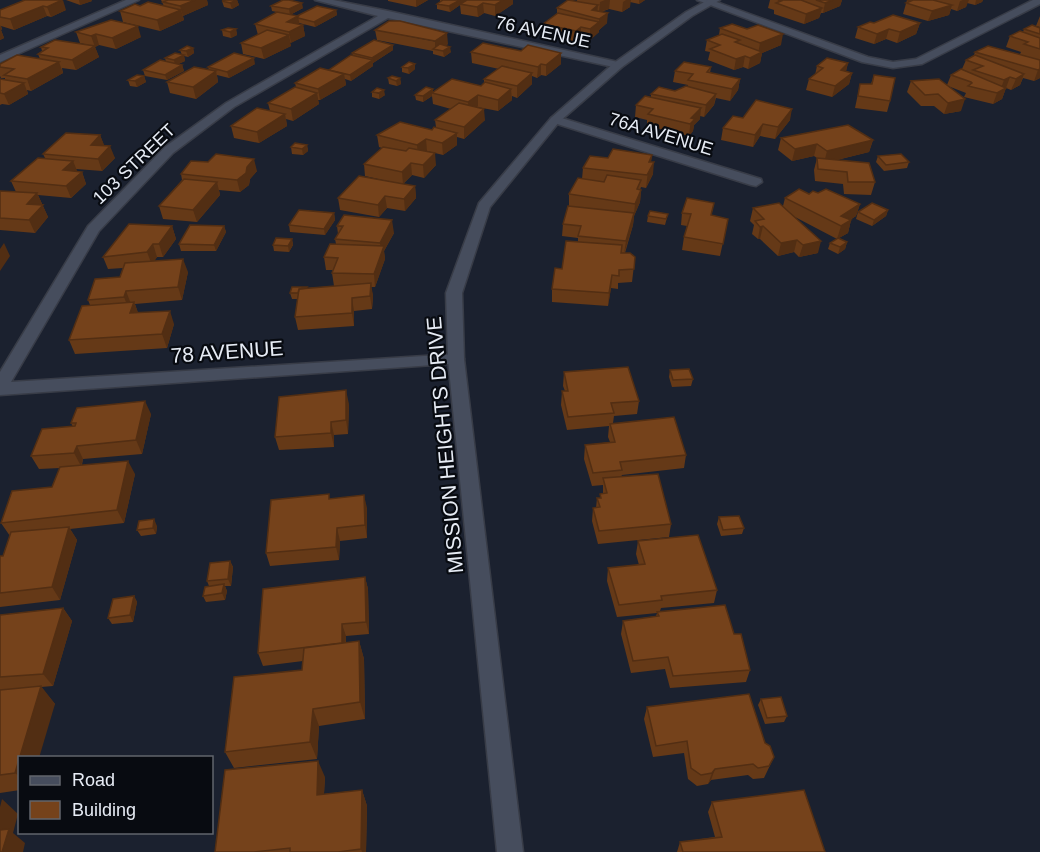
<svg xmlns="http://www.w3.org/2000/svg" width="1040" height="852" viewBox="0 0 1040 852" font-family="Arial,sans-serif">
<rect width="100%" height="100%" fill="#1b212f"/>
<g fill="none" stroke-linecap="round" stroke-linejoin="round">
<g stroke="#383c47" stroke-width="3">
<g id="minor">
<polygon points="126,0 139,0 0,62 0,55"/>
<polygon points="315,0 333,0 388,11 618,62 623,65 618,68 388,18 234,107 173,153 99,231 11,382 456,354 462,355 464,359 462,363 0,395 0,372 88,226 165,147 226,103 378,16"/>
<polygon points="697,0 711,0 868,57 893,62 916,59 1033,0 1040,0 1040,4 922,64 893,68 862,62"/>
<polygon points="555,116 761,179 762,182 756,186 751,185 551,122 551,118"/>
</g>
</g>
<g stroke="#383c47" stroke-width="3">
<polygon id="tertiary" points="708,0 720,0 692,16 622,67 559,122 490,207 462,293 464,359 523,852 497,852 448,359 446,293 479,203 551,118 614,63 686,12"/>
</g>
<use href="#minor" fill="#464d5d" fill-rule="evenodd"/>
<use href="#tertiary" fill="#464d5d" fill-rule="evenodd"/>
</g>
<g fill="#653917">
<polygon points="25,0 66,10 51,17 47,16 14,30 1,26 2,29 1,30 4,38 0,40 0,10"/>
<polygon points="66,0 91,0 92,1 80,5"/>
<polygon points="161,0 207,0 208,5 183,16 184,20 160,31 123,22 120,11 140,6 164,6"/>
<polygon points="237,0 239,5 232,9 224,7 222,1"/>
<polygon points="388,0 428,0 416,7 388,1"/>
<polygon points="440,0 513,0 513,4 495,16 484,13 478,17 461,14 460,5 450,12 437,9 437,4 440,2"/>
<polygon points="577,0 645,0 639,4 630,2 630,7 622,12 609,9 601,12 607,23 599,30 599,32 590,40 581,38 576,42 543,34 543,24 557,15 557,8 577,1"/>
<polygon points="770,0 842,0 840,6 823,13 821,13 819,18 804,24 774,14 774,10 768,8"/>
<polygon points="907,0 983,0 982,2 975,5 967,3 966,7 957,11 951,9 949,15 928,21 903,14"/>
<polygon points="271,6 303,8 290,15 297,16 336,10 337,15 315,27 299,23 299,24 303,25 305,36 290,43 291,46 264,59 243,54 241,43 258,35 255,24 277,12 272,11"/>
<polygon points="1040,16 1040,27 1036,26"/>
<polygon points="874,23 920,23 916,34 897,43 886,39 874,44 855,38 858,27"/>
<polygon points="720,28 781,45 762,53 760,63 748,69 743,67 734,70 708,60 710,52 705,51 707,40 719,35"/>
<polygon points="1040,28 1040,78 1034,81 1023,78 1020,85 1011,90 1006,88 1002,99 993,104 964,97 966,93 948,86 961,111 944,114 934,106 921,106 907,92 911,81 947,85 951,75 962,69 966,60 974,55 975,52 1020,54 1021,52 1006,47 1010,36 1023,32 1024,29"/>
<polygon points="236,29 237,35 231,38 223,36 222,30"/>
<polygon points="375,30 448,44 445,46 451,52 444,57 433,54 433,51 377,40"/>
<polygon points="76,32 141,37 116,49 99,45 95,47 99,57 76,70 62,68 63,73 31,91 27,90 28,94 9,105 2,104 0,105 0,79 5,80 5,78 1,78 0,76 0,64 40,59 38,54 42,51 41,47 93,46 80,43"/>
<polygon points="393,45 393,50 373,63 373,66 351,81 345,79 346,85 320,100 318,100 319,104 293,121 286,119 287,126 259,143 234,138 231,126 270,111 268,103 296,87 295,83 329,70 353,56 352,53"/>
<polygon points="193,48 194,53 188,57 184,56 185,61 178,64 182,65 184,71 167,80 145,76 143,70 166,62 165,58 182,55 180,50"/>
<polygon points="521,51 561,53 561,64 546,76 541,75 537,78 532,76 532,84 517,98 512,96 512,100 498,111 477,107 485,120 464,139 457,137 457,145 443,155 427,151 425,152 436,165 424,178 412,175 403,184 415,186 416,198 405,211 387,208 379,217 340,210 338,198 387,181 365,176 364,164 382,148 379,147 377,135 432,130 436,127 435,120 451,109 433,104 432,96 423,102 416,100 415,95 481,86 484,83 484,79 499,69 472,63 471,52"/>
<polygon points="848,63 846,71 852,73 849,84 832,97 806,90 809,79 815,75 817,66"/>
<polygon points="255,64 229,78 217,75 218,82 196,99 170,93 167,82 209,70 208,67"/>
<polygon points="415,64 415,69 409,74 402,72 402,67"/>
<polygon points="711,67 710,73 740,79 738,90 730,101 716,98 714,105 704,117 700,116 700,119 694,125 693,131 689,136 647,126 647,120 635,117 636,105 651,97 651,94 675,91 687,87 688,85 673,82 675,71"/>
<polygon points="874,75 890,101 887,112 855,108 860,84 871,84"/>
<polygon points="144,76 146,82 137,87 130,86 128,80"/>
<polygon points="388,78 400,78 401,84 397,86 389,84"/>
<polygon points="372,92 385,95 379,99 372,97"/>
<polygon points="743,118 790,120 775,139 760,136 753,147 721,140 723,128"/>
<polygon points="100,135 104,146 115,158 102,171 76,169 77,172 82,172 86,184 71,198 38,195 48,217 35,233 0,230 0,191 16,192 11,181 45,158 43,154"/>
<polygon points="781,138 873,140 869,152 837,160 875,182 871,195 844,194 843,184 815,181 814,170 817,158 814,156 792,161 778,150"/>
<polygon points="307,145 308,151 303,155 292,154 291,147"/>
<polygon points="652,155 651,162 653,174 646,188 641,187 640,190 641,190 640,202 634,216 633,225 625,253 635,257 632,282 618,283 618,289 611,288 608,306 552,302 552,289 562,269 578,242 578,238 562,236 563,224 569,206 569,194 582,179 583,168 608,158"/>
<polygon points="878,156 909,162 907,168 884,171 876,162"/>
<polygon points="257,171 250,179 249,185 240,192 219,190 220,195 197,222 163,219 159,206 182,180 181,174"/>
<polygon points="818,193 860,204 856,216 850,220 851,220 848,233 839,238 847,242 845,249 838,254 828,249 830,243 837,239 795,217 818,253 799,257 794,252 778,256 760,239 758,239 752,234 754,225 750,221 753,208 783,206 785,198 809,194"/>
<polygon points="888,210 886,216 872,226 856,219 858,212"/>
<polygon points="334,213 335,220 325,235 290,232 289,225"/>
<polygon points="682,213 712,215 728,219 720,256 682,250 684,237 687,226 681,225"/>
<polygon points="668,214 665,225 647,222 648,216"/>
<polygon points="172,226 176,239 163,257 157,257 154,261 188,272 182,300 135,304 138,313 174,324 167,348 75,354 69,340 90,305 88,300 120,277 123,268 108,269 103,257"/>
<polygon points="224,226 226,232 216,251 181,251 179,244"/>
<polygon points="337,226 394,233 384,251 385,259 375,287 371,287 373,296 372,309 354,311 354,326 298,330 295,317 298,299 292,299 290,293 307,288 334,286 332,273 333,270 326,270 324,257 336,244 335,239 338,234"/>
<polygon points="292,239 293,245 289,252 274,251 273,245"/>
<polygon points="670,370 693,379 691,386 672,387 669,377"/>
<polygon points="564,372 639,401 637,414 614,416 613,423 686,455 684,468 622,475 621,477 671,524 669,537 598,544 592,521 593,508 596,508 597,498 600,498 600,494 603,493 603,485 592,486 584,459 585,445 610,442 608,437 609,426 567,430 561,405 562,391 565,391 563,386"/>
<polygon points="349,404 348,434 334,435 334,447 279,450 275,437"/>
<polygon points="151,414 142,454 83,459 82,465 135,474 124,523 70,529 77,540 60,600 0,607 0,556 3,556 10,536 1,523 52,487 60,468 39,469 31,456 73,427 71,423"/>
<polygon points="330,499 367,508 367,538 340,541 339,560 270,566 266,553"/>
<polygon points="719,517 744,528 742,534 721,536 717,524"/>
<polygon points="157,526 156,534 141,536 137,530"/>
<polygon points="638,541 717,590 714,603 661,608 660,611 734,634 750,670 746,682 670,688 665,669 631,673 621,634 623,621 656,616 657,613 617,617 607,581 608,568 639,565 636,554"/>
<polygon points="230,561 233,567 231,586 225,586 227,591 225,600 206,602 203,596 209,586 207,581"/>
<polygon points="365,577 368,589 369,634 346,636 346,643 359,641 364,659 365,719 319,726 317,759 234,768 225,752 302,670 303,661 263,666 258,653"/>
<polygon points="134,596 137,602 133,622 112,624 108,618"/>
<polygon points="63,608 72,621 53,686 41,687 55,704 20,758 20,790 0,793 0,615"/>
<polygon points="761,699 787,716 784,722 765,724 758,705"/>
<polygon points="647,707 765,743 774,757 764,778 753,779 748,775 711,780 708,784 697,786 688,779 684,753 653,757 644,719"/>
<polygon points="325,777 324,794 362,790 367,806 366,852 215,852"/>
<polygon points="712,802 825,852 677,852 680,842 715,837 708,812"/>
</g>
<g fill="#522e13">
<polygon points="63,0 66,10 51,17 47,7"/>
<polygon points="79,0 91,0 92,1 80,5"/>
<polygon points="195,0 207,0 208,5 183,16 180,6"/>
<polygon points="237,0 239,5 232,9 230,3"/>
<polygon points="416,0 428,0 416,7"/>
<polygon points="460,0 468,0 460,4 460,5 450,12 449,6"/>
<polygon points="503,0 513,0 513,4 495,16 495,5"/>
<polygon points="605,0 610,0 609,9 599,12 600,2"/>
<polygon points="626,0 631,0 630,7 622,12 623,2"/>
<polygon points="639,0 645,0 639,4"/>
<polygon points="833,0 842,0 840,6 823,13 825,3"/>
<polygon points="963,0 969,0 966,7 957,11 960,1"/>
<polygon points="976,0 983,0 982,2 975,5"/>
<polygon points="302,3 303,8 290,15 289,9"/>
<polygon points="483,3 484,13 478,17 477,7"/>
<polygon points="598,5 597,15 592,10"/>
<polygon points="952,5 949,15 928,21 932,11"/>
<polygon points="43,6 47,16 14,30 10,19"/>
<polygon points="822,8 819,18 804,24 806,14"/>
<polygon points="181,10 184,20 160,31 157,20"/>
<polygon points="336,10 337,15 315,27 314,22"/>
<polygon points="608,13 607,23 599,30 599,32 590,40 590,29 599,22 599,19"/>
<polygon points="298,16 300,27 303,25 305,36 291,43 287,22"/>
<polygon points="920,23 916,34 897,43 900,32"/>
<polygon points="0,25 2,29 1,30 4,38 0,40"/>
<polygon points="138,26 141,37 116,49 112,38"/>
<polygon points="581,27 581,38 576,42 576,31"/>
<polygon points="236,29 237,35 231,38 230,32"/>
<polygon points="889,29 886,39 874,44 877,34"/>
<polygon points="447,33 448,44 438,50 435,49 435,41"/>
<polygon points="96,34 99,45 95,47 99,57 76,70 72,60 95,47 91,36"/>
<polygon points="783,34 781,45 762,53 760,63 748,69 750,58 758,54 760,43"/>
<polygon points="289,35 291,46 264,59 261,48"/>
<polygon points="393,45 393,50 373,63 373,66 351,81 350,75 373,60 372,58"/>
<polygon points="450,47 451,52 444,57 443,51"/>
<polygon points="193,48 194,53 188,57 186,51"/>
<polygon points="561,53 561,64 546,76 546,65"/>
<polygon points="184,55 185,61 175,66 174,60"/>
<polygon points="745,56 743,67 734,70 736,59"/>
<polygon points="254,58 255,64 229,78 227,72"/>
<polygon points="59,62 63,73 31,91 27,79"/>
<polygon points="848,63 845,75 841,70"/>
<polygon points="415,64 415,69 409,74 408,68"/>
<polygon points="541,64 541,75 537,78 538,67"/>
<polygon points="182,65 184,71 167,80 165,75"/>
<polygon points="1040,69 1040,78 1034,81 1038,70"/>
<polygon points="216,71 218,82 196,99 193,87"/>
<polygon points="532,73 532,84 517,98 517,86"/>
<polygon points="852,73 849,84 832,97 835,86"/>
<polygon points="344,74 346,85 320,100 318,89"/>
<polygon points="1024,74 1020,85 1011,90 1016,79"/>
<polygon points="144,76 146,82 137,87 135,81"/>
<polygon points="1010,77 1002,99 993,104 997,93 1000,91 1004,80"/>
<polygon points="400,78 401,84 397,86 396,81"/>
<polygon points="740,79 738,90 730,101 732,89"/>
<polygon points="24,83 28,94 9,105 4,94"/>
<polygon points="433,89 433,93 432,93 432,96 423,102 423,96"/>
<polygon points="511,89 512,100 498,111 498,100"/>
<polygon points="384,90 385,95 379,99 379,93"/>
<polygon points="317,93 319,104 293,121 291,109"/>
<polygon points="716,94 714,105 704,117 706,105"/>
<polygon points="478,95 478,106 469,113 468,102"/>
<polygon points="965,99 961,111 944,114 948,103"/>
<polygon points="701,108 700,119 694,125 693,131 689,136 691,118"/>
<polygon points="484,109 485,120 464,139 464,127"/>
<polygon points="792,109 790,120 775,139 778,127"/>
<polygon points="285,114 287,126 259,143 257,132"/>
<polygon points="763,124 760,136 753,147 755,135"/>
<polygon points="457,133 457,145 443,155 442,143"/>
<polygon points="100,135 105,147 91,145"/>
<polygon points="426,139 427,151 418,157 417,145"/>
<polygon points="873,140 869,152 824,163 827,151"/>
<polygon points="817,144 814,156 792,161 795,149"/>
<polygon points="307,145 308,151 303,155 302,149"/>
<polygon points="110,146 115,158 102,171 98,159"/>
<polygon points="435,153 436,165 424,178 423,165"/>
<polygon points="652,155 650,167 654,162 653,174 646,188 649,162"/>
<polygon points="254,159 257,171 250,179 249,185 240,192 237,180 247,167"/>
<polygon points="73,161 78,173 63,170"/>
<polygon points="411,163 412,175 403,184 402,172"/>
<polygon points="82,172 86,184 71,198 66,186"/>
<polygon points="217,182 220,195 197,222 193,210"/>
<polygon points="415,186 416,198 405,211 404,199"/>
<polygon points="641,190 640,202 634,216 633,225 624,254 626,241 634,214 635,204"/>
<polygon points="37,193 48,217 35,233 29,220 27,204"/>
<polygon points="385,196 387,208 379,217 378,205"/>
<polygon points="860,204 856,216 840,226 841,216"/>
<polygon points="888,210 886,216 872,226 874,220"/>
<polygon points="334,213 335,220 325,235 324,229"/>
<polygon points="392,220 394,233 384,251 385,259 375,287 374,274 381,253 380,243"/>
<polygon points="851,220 848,233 837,239 841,226"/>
<polygon points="172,226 176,239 163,257 159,244"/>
<polygon points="224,226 226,232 216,251 214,245"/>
<polygon points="763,226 760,239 758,239 760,227"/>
<polygon points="292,239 293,245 289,252 288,246"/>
<polygon points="797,240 794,252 778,256 781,243"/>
<polygon points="821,241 818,253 799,257 803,245"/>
<polygon points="847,242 845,249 838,254 840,247"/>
<polygon points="4,243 10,256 0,271 0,249"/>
<polygon points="153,244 157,257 152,265 147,252"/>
<polygon points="183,259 188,272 182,300 178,287"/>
<polygon points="612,275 611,288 608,306 609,293"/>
<polygon points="371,283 373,296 372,309 370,296"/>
<polygon points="126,291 131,304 129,310 124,297"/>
<polygon points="352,298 354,311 354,326 352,313"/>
<polygon points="134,302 139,315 130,313"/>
<polygon points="170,311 174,324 167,348 162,334"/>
<polygon points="346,390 349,404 348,434 346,420"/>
<polygon points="145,401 151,414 142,454 136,440"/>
<polygon points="331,422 334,435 334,447 331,433"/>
<polygon points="77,446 83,459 81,466 74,453"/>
<polygon points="128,461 135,474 124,523 117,510"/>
<polygon points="364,495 367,508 367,538 365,525"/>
<polygon points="154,519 157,526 156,534 153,528"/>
<polygon points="69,527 77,540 60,600 52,587"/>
<polygon points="337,528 340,541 339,560 336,547"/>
<polygon points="230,561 233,567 231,586 228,579"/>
<polygon points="365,577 368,589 369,634 366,622"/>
<polygon points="224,584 227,591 225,600 222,593"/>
<polygon points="134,596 137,602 133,622 130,615"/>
<polygon points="63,608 72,621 53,686 43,674"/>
<polygon points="342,624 346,636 345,657 342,645"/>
<polygon points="359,641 364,659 365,719 360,702"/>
<polygon points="41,686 55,704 39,758 20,758"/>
<polygon points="313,709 319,726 317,759 310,742"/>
<polygon points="20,759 20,777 15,773"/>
<polygon points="318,761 325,777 323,810 317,795"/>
<polygon points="715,769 711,780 708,784 712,773"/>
<polygon points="362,790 367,806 366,852 362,852 361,849"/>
<polygon points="2,799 18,814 13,833 25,843 23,852 2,852 0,837 0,807"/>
</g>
<g fill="#75421b" stroke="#522e13" stroke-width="1.5">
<polygon points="25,0 62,0 47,7 43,6 10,19 0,17 0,10"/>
<polygon points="168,0 195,0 180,6 163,2"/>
<polygon points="226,0 237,0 230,3 222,1"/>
<polygon points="283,0 289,0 302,3 289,9 271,6"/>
<polygon points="443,0 460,0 449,6 437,4"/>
<polygon points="467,0 503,0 495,5 483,3 477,7 460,4"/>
<polygon points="568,0 598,5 592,10 608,13 599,19 557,8"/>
<polygon points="778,0 801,0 822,8 806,14 776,3 781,1"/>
<polygon points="816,0 833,0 825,3"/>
<polygon points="907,0 933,0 952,5 932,11 906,3 911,1"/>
<polygon points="148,2 181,10 157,20 120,11 135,4 140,6"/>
<polygon points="317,6 336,10 314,22 298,18 298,16 297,16"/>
<polygon points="277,12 298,16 287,22 303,25 289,32 255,24"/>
<polygon points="558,13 599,22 590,29 581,27 576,31 543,24"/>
<polygon points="893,15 920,23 900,32 889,29 877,34 858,27 870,22 874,23"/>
<polygon points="111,20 138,26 112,38 96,34 91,36 76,32"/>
<polygon points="389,21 400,21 447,33 435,41 375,30"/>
<polygon points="732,24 747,29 758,25 783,34 760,43 720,28"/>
<polygon points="1032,25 1040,28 1040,34 1024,29"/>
<polygon points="228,28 236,29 230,32 222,30"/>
<polygon points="267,30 289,35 261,48 241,43"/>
<polygon points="1020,31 1040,38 1040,49 1024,44 1028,42 1010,36"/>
<polygon points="722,34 740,40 735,42 762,52 750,58 745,56 736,59 710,49 720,45 707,40"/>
<polygon points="55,40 95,46 72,60 38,54 48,48 41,47"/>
<polygon points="374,40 393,45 372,58 352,53"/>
<polygon points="483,43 521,51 528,45 561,53 546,65 541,64 538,67 471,52"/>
<polygon points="440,44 450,47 443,51 433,49"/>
<polygon points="187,46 193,48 186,51 180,50"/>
<polygon points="988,46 1040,60 1040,69 1038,70 975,52"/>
<polygon points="175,53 184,55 174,60 165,58"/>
<polygon points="234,53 254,58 227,72 208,67"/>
<polygon points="17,55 59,62 27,79 4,75 14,69 0,67 0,64"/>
<polygon points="351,55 373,60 350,75 329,70"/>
<polygon points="975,55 1024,74 1016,79 1010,77 1004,80 973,70 983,66 966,60"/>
<polygon points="827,58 848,63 841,70 852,73 835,86 809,79 823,68 817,66"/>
<polygon points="160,60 182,65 165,75 143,70"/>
<polygon points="409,62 415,64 408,68 402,67"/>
<polygon points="684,62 711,67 707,72 740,79 732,89 688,80 693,74 675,71"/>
<polygon points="502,66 532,73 517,86 484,79"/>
<polygon points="194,67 216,71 193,87 167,82"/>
<polygon points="320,68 344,74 318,89 295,83"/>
<polygon points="961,69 1006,88 997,93 968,86 972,83 971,82 951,75"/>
<polygon points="137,75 144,76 135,81 128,80"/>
<polygon points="874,75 895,78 890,101 858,96 860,84 872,84"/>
<polygon points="392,76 400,78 396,81 388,78"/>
<polygon points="0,79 24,83 4,94 0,93"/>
<polygon points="452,79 481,86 485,82 511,89 498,100 478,95 468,102 432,93"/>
<polygon points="939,79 965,99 948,103 938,94 925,95 911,81"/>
<polygon points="686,86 716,94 706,105 651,94 659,87 675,91"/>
<polygon points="295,87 317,93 291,109 268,103"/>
<polygon points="426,87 433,89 423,96 415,95"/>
<polygon points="377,88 384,90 379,93 372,92"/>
<polygon points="645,96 701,108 691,118 695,119 690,124 648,114 653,109 636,105"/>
<polygon points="756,100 792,109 778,127 763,124 755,135 723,128 733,116 743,118"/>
<polygon points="459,103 484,109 464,127 435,120"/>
<polygon points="257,108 285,114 257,132 231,126"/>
<polygon points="400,122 432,130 434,127 457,133 442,143 426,139 417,145 377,135"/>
<polygon points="848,125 873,140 827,151 817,144 795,149 781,138"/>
<polygon points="66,133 100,135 91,145 110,146 98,159 43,154"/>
<polygon points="295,143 307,145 302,149 291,147"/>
<polygon points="383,147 406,151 409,148 435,153 423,165 411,163 402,172 364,164"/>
<polygon points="613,149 652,155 649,162 654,162 647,175 583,168 590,156 608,158"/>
<polygon points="216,154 254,159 247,167 246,173 237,180 181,174 191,161 208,162"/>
<polygon points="901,154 909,162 886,165 878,156"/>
<polygon points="38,158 73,161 63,170 82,172 66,186 11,181"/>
<polygon points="817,158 869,163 875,182 848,182 847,172 818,169"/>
<polygon points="607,175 641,180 637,189 641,190 635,204 569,194 578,178 604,182"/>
<polygon points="359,176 415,186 404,199 385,196 378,205 338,198"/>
<polygon points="184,179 217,182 193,210 159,206"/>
<polygon points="799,189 809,194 813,191 818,193 826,189 860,204 841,216 851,220 841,226 785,198"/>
<polygon points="0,191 37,193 27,204 43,205 29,220 0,218"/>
<polygon points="687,198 714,203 711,215 728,219 723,244 684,237 691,214 682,213"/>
<polygon points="779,203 821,241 803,245 797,240 781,243 763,226 760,227 755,221 764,219 753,208"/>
<polygon points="872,203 888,210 874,220 858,212"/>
<polygon points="568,206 634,213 626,241 578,236 581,226 563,224"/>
<polygon points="299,210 334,213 324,229 289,225"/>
<polygon points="650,211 668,214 666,219 648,216"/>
<polygon points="344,215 392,220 380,243 335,239 343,226 337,226"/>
<polygon points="129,224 172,226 159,244 153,244 147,252 103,257"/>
<polygon points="190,225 224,226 214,245 179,244"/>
<polygon points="276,238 292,239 288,246 273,245"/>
<polygon points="838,238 847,242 840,247 830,243"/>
<polygon points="566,241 622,245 621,253 630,253 635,257 634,269 619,270 619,276 612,275 609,293 552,289 555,268 562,269"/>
<polygon points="330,244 384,246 374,274 332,273 338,258 324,257"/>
<polygon points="183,259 178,287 126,291 124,297 88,300 95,279 120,277 125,263"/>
<polygon points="371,283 370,296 352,298 352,313 295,317 299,289"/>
<polygon points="292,287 307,287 306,288 299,289 298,293 290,293"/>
<polygon points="134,302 130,313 170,311 162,334 69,340 82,306"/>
<polygon points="628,367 639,401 611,403 614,413 568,417 562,391 568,391 564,372"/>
<polygon points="689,369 693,379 673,380 670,370"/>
<polygon points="346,390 346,420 331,422 331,433 275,437 279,397"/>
<polygon points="145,401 136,440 77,446 74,453 31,456 42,429 75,426 76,423 71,423 77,408"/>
<polygon points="674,417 686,455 620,462 622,470 593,473 585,445 615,442 610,424"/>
<polygon points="128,461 117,510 1,523 12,491 52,487 60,467"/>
<polygon points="658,474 671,524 599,531 593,508 600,507 597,498 601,498 600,494 607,493 603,478"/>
<polygon points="329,494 329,499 364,495 365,525 337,528 336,547 266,553 271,500"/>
<polygon points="739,516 744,528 723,530 719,517"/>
<polygon points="154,519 153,528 137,530 139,521"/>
<polygon points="69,527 52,587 0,593 0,556 3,556 11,532"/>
<polygon points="698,535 717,590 661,596 662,600 619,605 608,568 645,564 638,541"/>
<polygon points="230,561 228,579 207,581 210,563"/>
<polygon points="365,577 366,622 342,624 342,643 258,653 263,589"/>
<polygon points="224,584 222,593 203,596 205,587"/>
<polygon points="134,596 130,615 108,618 113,599"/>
<polygon points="725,605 734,634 741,634 750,670 673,676 668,657 633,661 623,621 659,616 657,612"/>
<polygon points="63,608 43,674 0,677 0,615"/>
<polygon points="359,641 360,702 313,709 310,742 225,752 234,677 302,670 304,648"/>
<polygon points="41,686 15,773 0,775 0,690"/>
<polygon points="749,694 765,743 770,746 774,757 769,766 758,768 753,764 715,769 712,773 701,775 691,768 687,741 656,746 647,707"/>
<polygon points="781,697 787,716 767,718 761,699"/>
<polygon points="318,761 317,795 362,790 361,849 338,852 290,852 290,848 254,852 215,852 225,770"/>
<polygon points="804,790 825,852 683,852 680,842 722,837 712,802"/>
<polygon points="9,829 2,852 0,852 0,830"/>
</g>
<g text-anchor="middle" stroke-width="4.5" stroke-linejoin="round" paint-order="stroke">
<g font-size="18" fill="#e7ecf5" stroke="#080b11">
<text transform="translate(543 32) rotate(12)" y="6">76 AVENUE</text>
<text transform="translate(661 134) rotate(17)" y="6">76A AVENUE</text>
<text transform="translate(134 164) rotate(-44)" y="6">103 STREET</text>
</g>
<g font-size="21" fill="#e7ecf5" stroke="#080b11">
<text transform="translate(227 352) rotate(-4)" y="7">78 AVENUE</text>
<text transform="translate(445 445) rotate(-95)" y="7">MISSION HEIGHTS DRIVE</text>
</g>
</g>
<rect x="18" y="756" width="195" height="78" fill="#080b11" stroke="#61656c" stroke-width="1.5"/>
<rect x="30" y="776" width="30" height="9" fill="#464d5d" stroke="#61656c" stroke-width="1.5"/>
<text x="72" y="786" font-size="18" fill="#e7ecf5">Road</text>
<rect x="30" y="801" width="30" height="18" fill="#75421b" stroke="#61656c" stroke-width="1.5"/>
<text x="72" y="816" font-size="18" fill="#e7ecf5">Building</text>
</svg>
